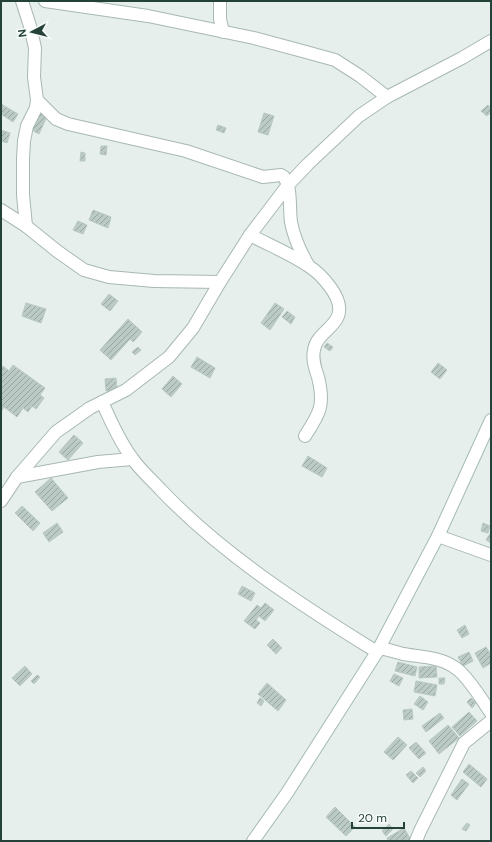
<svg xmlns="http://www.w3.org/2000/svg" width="492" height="842" viewBox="0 0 492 842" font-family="'DM Sans',sans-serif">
<defs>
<pattern id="building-hatch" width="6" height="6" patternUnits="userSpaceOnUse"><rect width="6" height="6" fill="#bbcac4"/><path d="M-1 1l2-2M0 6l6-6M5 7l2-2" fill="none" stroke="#98a6a0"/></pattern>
</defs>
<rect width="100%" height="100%" fill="#e6efeb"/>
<g fill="url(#building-hatch)" stroke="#b8c9c2">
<polygon points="1,104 18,114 13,122 1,114"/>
<polygon points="488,105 491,108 491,112 487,116 481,111"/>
<polygon points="39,109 48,114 39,134 30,129"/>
<polygon points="264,113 274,116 268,135 258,132"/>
<polygon points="218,125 226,128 224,133 216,130"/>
<polygon points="1,130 10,133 7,143 1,141"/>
<polygon points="101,146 107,146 106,155 100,154"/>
<polygon points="81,152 85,153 85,161 80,161"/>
<polygon points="93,210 111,217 108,228 89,220"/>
<polygon points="78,221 87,225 83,234 73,230"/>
<polygon points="109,294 118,301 110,311 101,304"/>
<polygon points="26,303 46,309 41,323 22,316"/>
<polygon points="275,303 284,309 270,330 261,323"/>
<polygon points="287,311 295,317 291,324 282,317"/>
<polygon points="128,319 142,332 133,342 130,339 111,360 100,350"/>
<polygon points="327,343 333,347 330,351 324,347"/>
<polygon points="138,347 141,350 135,355 132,352"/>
<polygon points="197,357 215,368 210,378 191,367"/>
<polygon points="438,363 447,370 440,379 431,372"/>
<polygon points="13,365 45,388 40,395 44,398 36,409 32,406 28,412 23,408 17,417 4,407 1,412 1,368 3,366 9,371"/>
<polygon points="173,376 182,384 171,397 162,389"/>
<polygon points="116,378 117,390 106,391 105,379"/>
<polygon points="74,435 83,443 68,460 59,452"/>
<polygon points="308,456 327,468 322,477 302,466"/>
<polygon points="51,478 68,498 52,511 35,492"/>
<polygon points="22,506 40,523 33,531 15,513"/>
<polygon points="57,523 63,532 49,542 43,533"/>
<polygon points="483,523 490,526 488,533 481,531"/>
<polygon points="491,532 491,543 486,540"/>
<polygon points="242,586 255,593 251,601 238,594"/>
<polygon points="265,603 274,610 265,621 259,616 256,620 260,623 255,629 244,621 257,605 261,608"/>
<polygon points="465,625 469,634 462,638 457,630"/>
<polygon points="273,639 282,648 276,654 267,645"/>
<polygon points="486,647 491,655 491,663 483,668 475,653"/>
<polygon points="469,652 473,661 463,666 458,657"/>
<polygon points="398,662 417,667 415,676 395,671"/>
<polygon points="25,666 32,674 20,686 12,678"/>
<polygon points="436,666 437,677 419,678 419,667"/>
<polygon points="394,674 403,678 399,686 390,681"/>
<polygon points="37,675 40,677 34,684 31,681"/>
<polygon points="439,678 445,678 444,684 439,684"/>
<polygon points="416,681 437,685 435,696 414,692"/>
<polygon points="267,683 286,700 278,711 258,694"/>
<polygon points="420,696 428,702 423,710 414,704"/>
<polygon points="260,698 264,701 261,706 257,703"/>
<polygon points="471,698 476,703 472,708 467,702"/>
<polygon points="412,709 413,719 404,720 403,710"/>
<polygon points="469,712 477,721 460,736 452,727"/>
<polygon points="440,713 444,718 426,732 422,726"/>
<polygon points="448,725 459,738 439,754 429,741"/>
<polygon points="398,737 407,745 393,760 384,752"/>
<polygon points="416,742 426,753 419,759 409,748"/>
<polygon points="469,764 487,779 481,787 463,772"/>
<polygon points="423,767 426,771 420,777 416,773"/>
<polygon points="411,771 418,778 413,783 406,775"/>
<polygon points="462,779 469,784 457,800 451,795"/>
<polygon points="335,807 355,827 346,836 326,817"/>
<polygon points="467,823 470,825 466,831 462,829"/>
<polygon points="389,824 393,829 386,836 382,831"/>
<polygon points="404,828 411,840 388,841 387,838"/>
</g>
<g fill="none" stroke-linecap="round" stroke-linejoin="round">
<g stroke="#a8b8b2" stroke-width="14">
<g id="street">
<polyline points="22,1 30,26 35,48 34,77 37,100 36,108 27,126 24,141 23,159 23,195 26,226"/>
<polyline points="45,1 148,16 254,38 306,52 335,60 360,76 387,97"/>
<polyline points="220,1 220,19 223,32"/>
<path d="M37,100L56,119L68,124L186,151L263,177L281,175L284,177C292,189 289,208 291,222C294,238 300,251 308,265"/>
<polyline points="1,210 26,226 57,251 84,270 109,277 154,281 220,282"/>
<path d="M250,235C269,245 289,253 307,265C320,273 345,298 338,316C333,329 316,335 314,350C312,359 315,368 318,377C325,405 320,413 305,436"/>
<path d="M102,402C111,421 119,441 132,458C140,470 151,479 161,490C222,554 301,605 377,652"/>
<polyline points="17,477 98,462 132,459"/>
<polyline points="1,501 17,477 56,432 90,408 126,390 169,357 193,328 220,282 250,235 288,185 308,164 359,116 387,97 462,58 491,41"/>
<polyline points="438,536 491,555"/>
<path d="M379,648C387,649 395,652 403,654C421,657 442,657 457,669C469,678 482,700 491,713"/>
<polyline points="416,841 420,831 464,743 491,721"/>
</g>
</g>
<g stroke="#a4bbb3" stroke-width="14">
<polyline id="secondary" points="253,841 287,793 377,652 438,536 491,420"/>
</g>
<use href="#street" stroke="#fff" stroke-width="12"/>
<use href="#secondary" stroke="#fff" stroke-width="12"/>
</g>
<rect width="492" height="842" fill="none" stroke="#24423a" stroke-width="4"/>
<g transform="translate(32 32) rotate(263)" stroke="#f7fbf9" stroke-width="3" paint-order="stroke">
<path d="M0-3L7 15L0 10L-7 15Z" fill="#24423a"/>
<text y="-6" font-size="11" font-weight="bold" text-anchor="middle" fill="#24423a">N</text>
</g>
<path d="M352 822v6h52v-6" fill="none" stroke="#24423a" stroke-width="2"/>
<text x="358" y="822" font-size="12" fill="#24423a" stroke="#f7fbf9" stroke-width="3" paint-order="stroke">20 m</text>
</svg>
